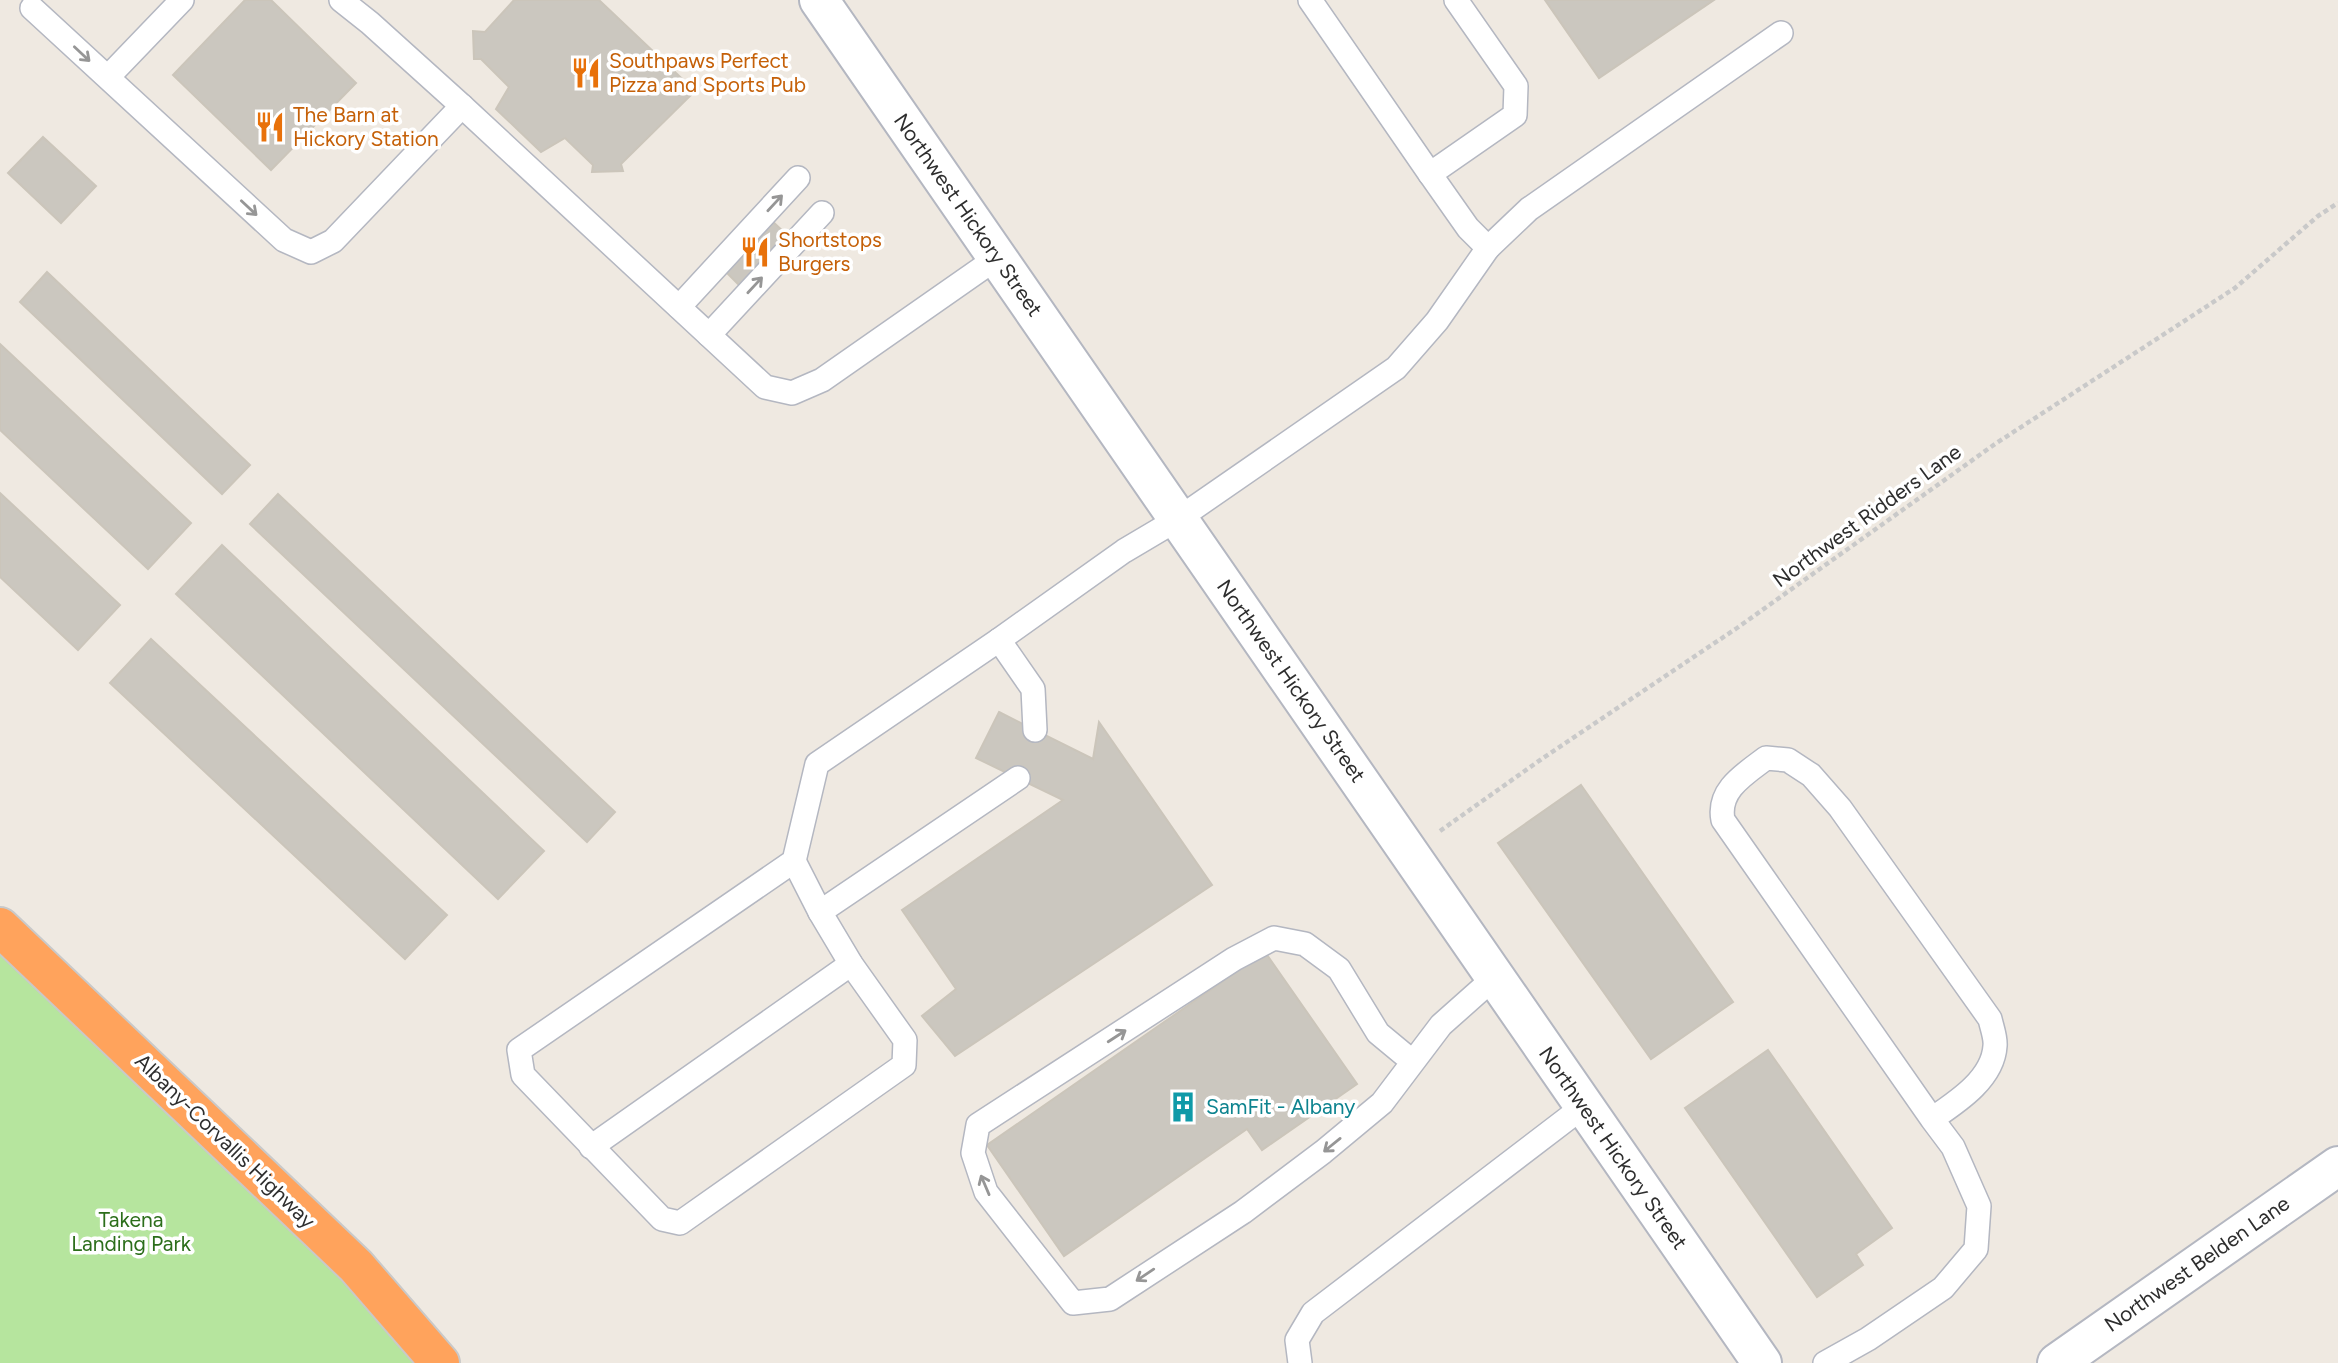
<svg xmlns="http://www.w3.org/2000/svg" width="2338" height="1363" viewBox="0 0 2338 1363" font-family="Figtree,sans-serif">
<rect width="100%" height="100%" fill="#efe9e1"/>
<polygon fill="#b6e59e" points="0,926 434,1363 0,1363"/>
<g fill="#cbc7bf" stroke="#cbc5ba" stroke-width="2">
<polygon points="245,0 271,0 356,83 271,170 173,75"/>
<polygon points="514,0 599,0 695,91 621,164 623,171 592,172 593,165 565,138 541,152 496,109 509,87 481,59 474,59 473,31 485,32"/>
<polygon points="1545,0 1714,0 1599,78"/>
<polygon points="43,137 96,186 61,223 8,173"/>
<polygon points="770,219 787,235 739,285 723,269"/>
<polygon points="47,272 250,465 222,494 20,302"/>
<polygon points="0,344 191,523 148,569 0,430"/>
<polygon points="0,493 120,605 78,650 0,577"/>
<polygon points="278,494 615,812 587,842 250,524"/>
<polygon points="222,545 544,851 498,899 176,594"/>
<polygon points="151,639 447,915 405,959 110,683"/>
<polygon points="999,712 1093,759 1099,722 1212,885 955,1056 922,1016 956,989 902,910 1063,800 976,758"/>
<polygon points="1581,785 1733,1002 1651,1059 1498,843"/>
<polygon points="1265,952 1357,1084 1262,1150 1247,1129 1064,1256 987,1145"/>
<polygon points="1768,1050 1892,1228 1856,1254 1863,1265 1817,1297 1685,1108"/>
</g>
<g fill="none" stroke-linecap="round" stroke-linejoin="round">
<g stroke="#b4b7c1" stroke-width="26">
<g id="lane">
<polyline points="341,0 370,23 462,106 765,387 792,393 822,380 998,257"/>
<polyline points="1310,0 1430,174"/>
<polyline points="1456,0 1516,86 1515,115 1430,174 1468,228 1488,248"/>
<polyline points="32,8 284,240 311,252 333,241 462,106"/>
<polyline points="108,77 182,0"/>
<polyline points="679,307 798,178"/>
<polyline points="709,335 822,213"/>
<polyline points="999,640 1033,689 1035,730"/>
<polyline points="1018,778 820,912 851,964 905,1040 904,1065 680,1223 662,1219 523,1075 519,1050 794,861 817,764 999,640 1124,551 1178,519 1396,368 1437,321 1488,248 1529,209 1781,33"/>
<polyline points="794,861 820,912"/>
<polyline points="1413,1062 1378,1033 1339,969 1305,944 1274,938 1234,959 978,1125 973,1153 986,1192 1073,1303 1110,1299 1243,1212 1323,1152 1382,1103 1441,1025 1495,977"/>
<polyline points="591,1147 851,964"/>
<polyline points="1300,1363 1297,1340 1313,1313 1584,1106"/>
<path d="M1825,1363L1868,1339L1943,1288L1976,1249L1979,1206L1953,1147L1932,1119L1723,820C1717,790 1745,774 1766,758L1788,760L1811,775L1840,808L1990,1019C1992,1028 1996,1038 1995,1046C1993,1079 1957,1102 1932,1119"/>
</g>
</g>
<g stroke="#b4b7c1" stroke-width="42">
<polyline id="street" points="2057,1363 2338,1166"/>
</g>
<g stroke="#b4b7c1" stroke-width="42">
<polyline id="secondary" points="819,0 1762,1363"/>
</g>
<g stroke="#c9c9c9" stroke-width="42">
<polyline id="highway" points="0,927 356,1266 440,1363"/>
</g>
<polyline stroke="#c9c9c9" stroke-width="4.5" stroke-dasharray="5 3.5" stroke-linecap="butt" points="1440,831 1543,758 1737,628 1995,444 2235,288 2318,216 2338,203"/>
<use href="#lane" stroke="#fff" stroke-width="23"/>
<use href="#street" stroke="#fff" stroke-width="38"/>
<use href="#secondary" stroke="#fff" stroke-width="38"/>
<use href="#highway" stroke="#ffa35c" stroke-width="38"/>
</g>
<defs><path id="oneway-shaft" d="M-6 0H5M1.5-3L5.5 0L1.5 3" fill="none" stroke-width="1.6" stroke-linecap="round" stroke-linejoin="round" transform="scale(1.75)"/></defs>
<g stroke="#969696">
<use href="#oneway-shaft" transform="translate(82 54) rotate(43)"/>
<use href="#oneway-shaft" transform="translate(775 203) rotate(-47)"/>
<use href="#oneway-shaft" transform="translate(249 208) rotate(43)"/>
<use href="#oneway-shaft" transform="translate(755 285) rotate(-47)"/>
<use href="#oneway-shaft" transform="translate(1117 1036) rotate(-33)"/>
<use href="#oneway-shaft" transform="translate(1332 1145) rotate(141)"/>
<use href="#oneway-shaft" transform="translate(985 1185) rotate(-113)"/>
<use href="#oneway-shaft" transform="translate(1145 1275) rotate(146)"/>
</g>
<defs>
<g id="restaurant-bare" transform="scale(2.415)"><path d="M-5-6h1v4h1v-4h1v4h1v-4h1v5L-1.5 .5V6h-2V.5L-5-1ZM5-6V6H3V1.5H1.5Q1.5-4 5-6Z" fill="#e8710a" stroke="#fff" stroke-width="2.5" paint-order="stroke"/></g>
<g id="building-bare" transform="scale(2.415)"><path d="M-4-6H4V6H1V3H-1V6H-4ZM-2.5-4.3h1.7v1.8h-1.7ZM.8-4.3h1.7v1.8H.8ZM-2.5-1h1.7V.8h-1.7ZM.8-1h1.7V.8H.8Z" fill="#0f9aa8" stroke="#fff" stroke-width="2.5" paint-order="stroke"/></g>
</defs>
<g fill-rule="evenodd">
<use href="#restaurant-bare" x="586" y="73"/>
<use href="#restaurant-bare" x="270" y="127"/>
<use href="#restaurant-bare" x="755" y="252"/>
<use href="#building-bare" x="1183" y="1107"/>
</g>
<g text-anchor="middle" stroke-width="7" stroke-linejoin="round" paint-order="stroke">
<g font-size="21" fill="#c56008" stroke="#fff" text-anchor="start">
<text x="609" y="68">Southpaws Perfect<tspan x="609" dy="24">Pizza and Sports Pub</tspan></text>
<text x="293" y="122">The Barn at<tspan x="293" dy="24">Hickory Station</tspan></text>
<text x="778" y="247">Shortstops<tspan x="778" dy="24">Burgers</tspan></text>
</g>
<g font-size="21" fill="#2e2e2e" stroke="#fff">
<text transform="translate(968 215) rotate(55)" y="7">Northwest Hickory Street</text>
<text transform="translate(1867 516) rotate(-36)" y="7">Northwest Ridders Lane</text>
<text transform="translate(1291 681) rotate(55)" y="7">Northwest Hickory Street</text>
<text transform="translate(225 1141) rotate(44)" y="7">Albany-Corvallis Highway</text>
<text transform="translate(1613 1148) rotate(55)" y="7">Northwest Hickory Street</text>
<text transform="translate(2197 1264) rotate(-35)" y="7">Northwest Belden Lane</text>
</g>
<g font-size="21" fill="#0d838f" stroke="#fff" text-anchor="start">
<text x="1206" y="1114">SamFit - Albany</text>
</g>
<g font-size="21" fill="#2c6e1b" stroke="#fff">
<text x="131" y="1227">Takena<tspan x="131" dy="24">Landing Park</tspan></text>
</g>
</g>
</svg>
